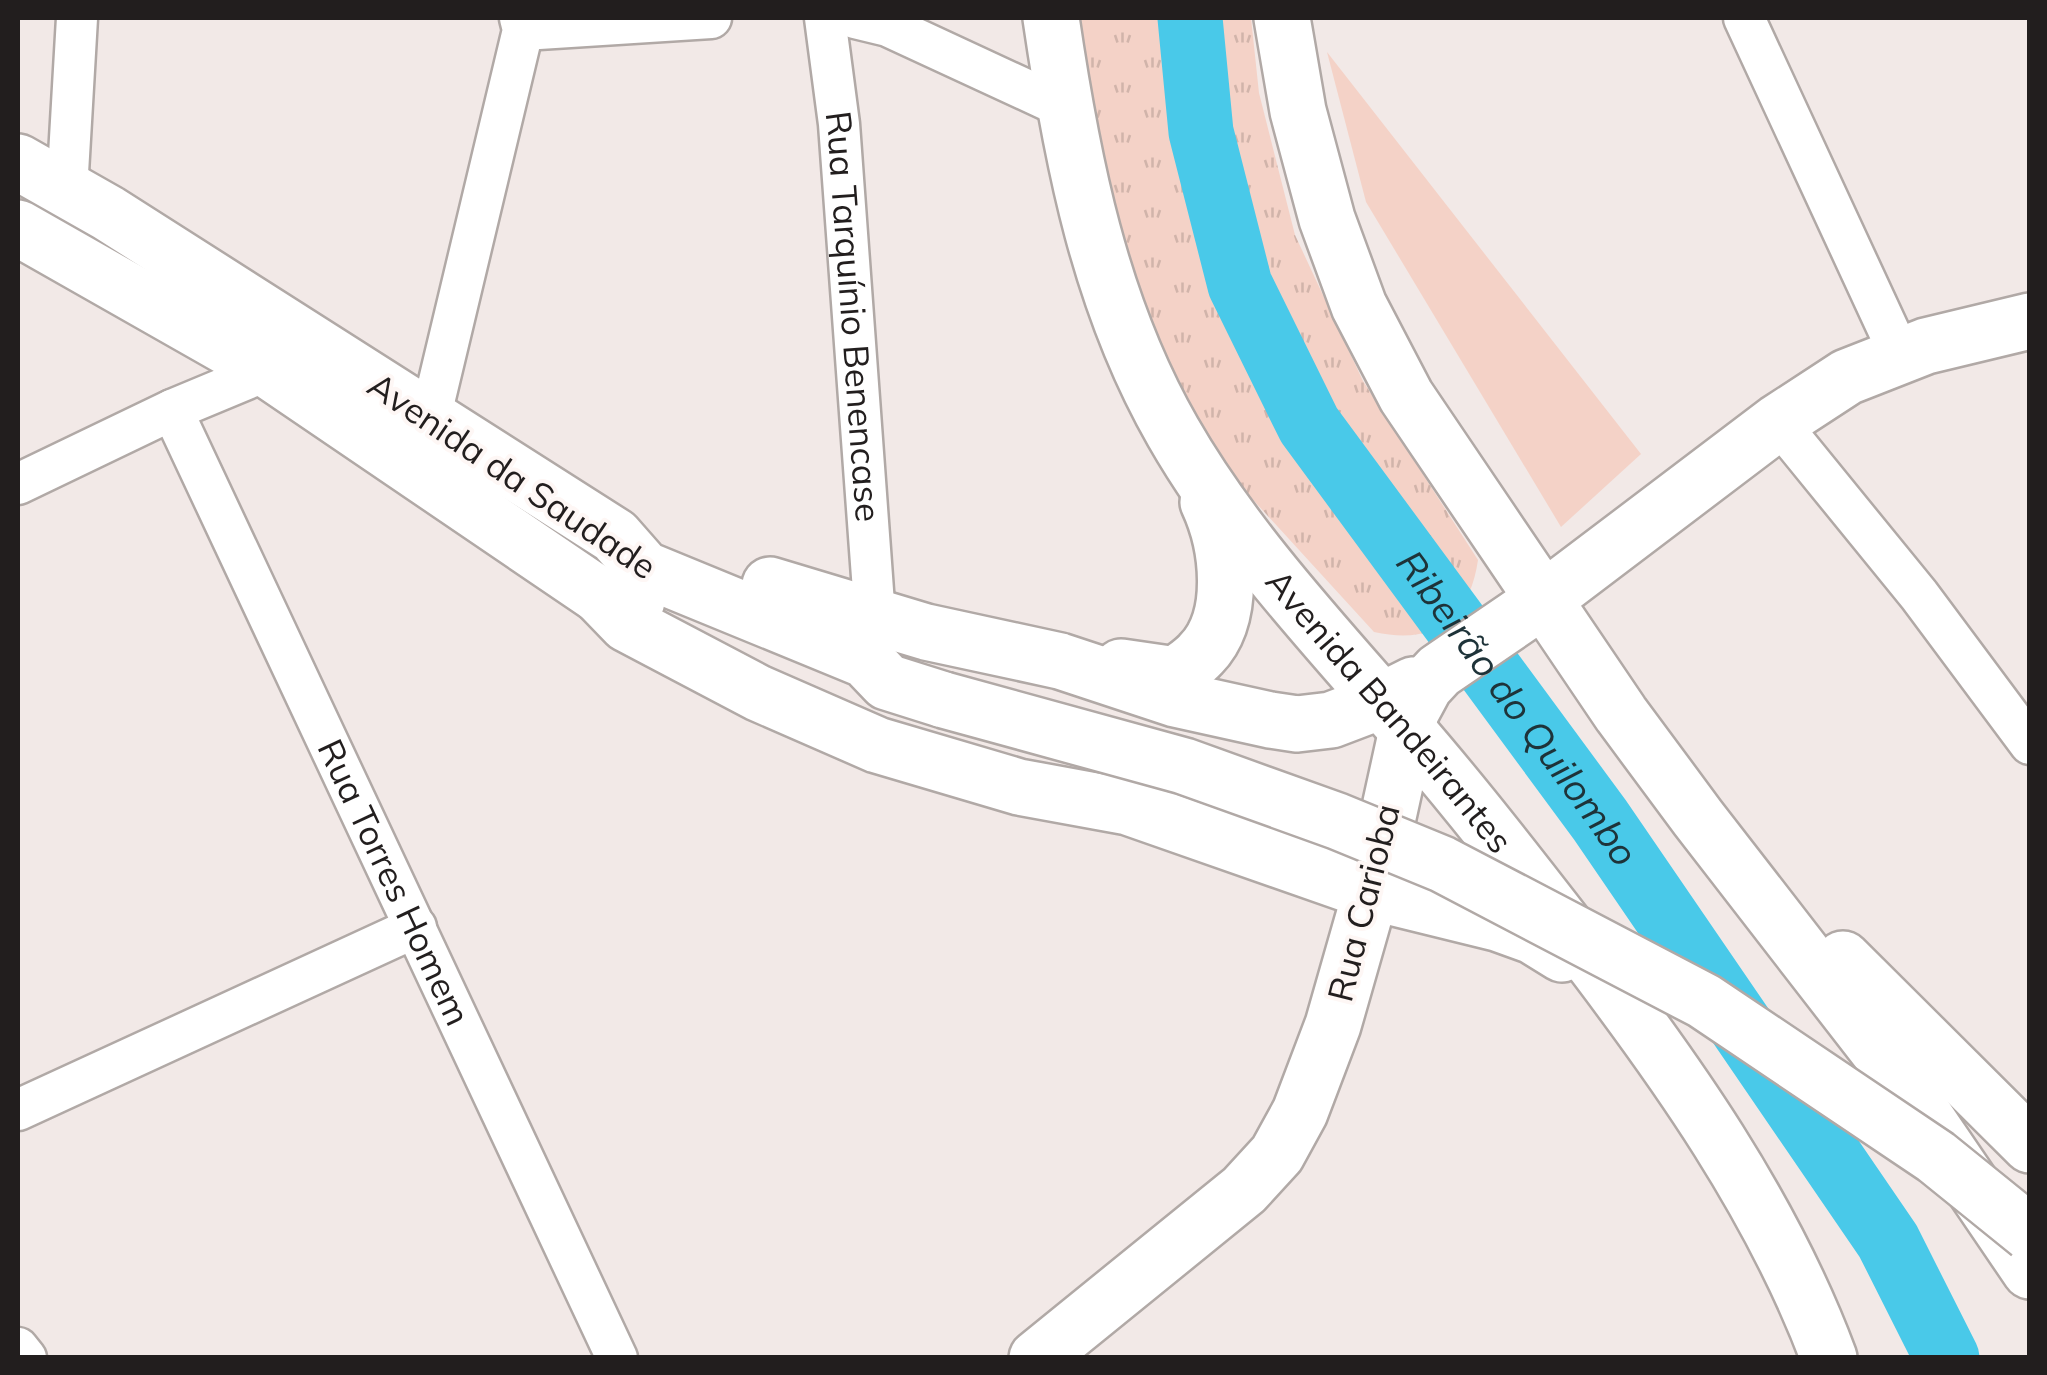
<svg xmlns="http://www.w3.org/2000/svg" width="2047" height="1375" viewBox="0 0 2047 1375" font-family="Mulish,sans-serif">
<defs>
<pattern id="grass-tufts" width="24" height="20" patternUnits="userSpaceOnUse" patternTransform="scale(2.5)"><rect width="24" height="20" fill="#f4d2c7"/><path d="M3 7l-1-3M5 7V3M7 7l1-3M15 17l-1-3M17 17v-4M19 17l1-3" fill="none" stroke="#d1b4aa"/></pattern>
</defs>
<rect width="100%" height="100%" fill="#f2e9e7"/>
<path fill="url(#grass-tufts)" d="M1078,18H1251L1259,93L1295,235L1363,381L1478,560C1469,621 1433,645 1374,632L1234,479L1162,355L1100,189Z"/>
<polygon fill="#f4d2c7" points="1327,52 1641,454 1561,527 1366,202"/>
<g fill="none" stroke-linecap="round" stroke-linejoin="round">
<path stroke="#49c9e9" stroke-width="65" id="s1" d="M1190,18L1201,132L1240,285L1309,425L1600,820L1888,1241L1947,1358"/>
<g stroke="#b1a9a6" stroke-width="45">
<g id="street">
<path id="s2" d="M825,18L839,124L875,618"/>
<polyline points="855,18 888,26 1063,107"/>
<polyline points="1744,18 1900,355"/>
<polyline points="523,30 711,18"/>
<polyline points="67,190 77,18"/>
<path id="s3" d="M172,410L617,1358"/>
<polyline points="430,419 523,30 520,18"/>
<polyline points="1778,422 1919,595 2030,744"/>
<polyline points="18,484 172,410 268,370"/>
<polyline points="18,1110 416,927"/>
<polyline points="18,1348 26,1358"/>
</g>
</g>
<g stroke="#b1a9a6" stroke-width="60">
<polyline id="secondary" points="1037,1358 1244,1190 1277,1154 1300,1112 1333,1025 1371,892"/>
</g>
<g stroke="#b1a9a6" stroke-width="60">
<g id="primary">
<path id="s4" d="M1051,18C1072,161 1100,305 1173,432C1234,539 1327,638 1407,730C1466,798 1521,869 1576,940C1675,1069 1772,1205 1829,1358"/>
<polyline points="1282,18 1298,111 1327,219 1359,306 1406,396 1621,714 1698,818 1894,1071 2030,1271"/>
<polyline points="18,162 108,213 615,536 644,569 866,660 887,682 944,700"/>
<polyline points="18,228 268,370 599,595 637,601"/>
<polyline points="770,585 926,632 1060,661 1175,699 1270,720 1297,724 1331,720 1381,701 1413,685"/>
<polyline points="599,595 627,624 758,693 877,745 1019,787 1128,807 1371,892 1497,923 1533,936 1562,954"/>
<path d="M1121,667L1176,675C1184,668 1194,662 1201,654C1237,617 1228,545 1208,502"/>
<polyline points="1373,885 1411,712 1425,686 1439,671 1543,600 1778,422 1847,377 1926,346 2030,321"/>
<polyline points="1843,959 2030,1145"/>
</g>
</g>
<use href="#street" stroke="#fff" stroke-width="40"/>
<use href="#secondary" stroke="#fff" stroke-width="55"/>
<use href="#primary" stroke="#fff" stroke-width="55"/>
<g stroke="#b1a9a6" stroke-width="60" stroke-linecap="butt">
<polyline id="primary-bridge" points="944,700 1184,766 1337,821 1442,864 1704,1001 1936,1157 2030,1233"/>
</g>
<use href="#primary-bridge" stroke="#fff" stroke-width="55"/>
</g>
<g text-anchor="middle" stroke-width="8" stroke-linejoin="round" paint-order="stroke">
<g font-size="35" fill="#221e1e" stroke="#fef7f5">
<text dy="12" stroke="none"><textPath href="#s2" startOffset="300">Rua Tarquínio Benencase</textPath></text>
<text transform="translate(512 476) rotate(34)" y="12">Avenida da Saudade</text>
<text dy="12" stroke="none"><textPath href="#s4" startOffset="788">Avenida Bandeirantes</textPath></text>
<text dy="12" stroke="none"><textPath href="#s3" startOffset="522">Rua Torres Homem</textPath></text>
<text transform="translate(1364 903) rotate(-76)" y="12">Rua Carioba</text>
</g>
<g font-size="38" font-style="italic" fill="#1e3339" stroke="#fef7f5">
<text dy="13" stroke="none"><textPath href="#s1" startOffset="780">Ribeirão do Quilombo</textPath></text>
</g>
</g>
<rect width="2047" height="1375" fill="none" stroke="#221e1e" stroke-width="40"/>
</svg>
